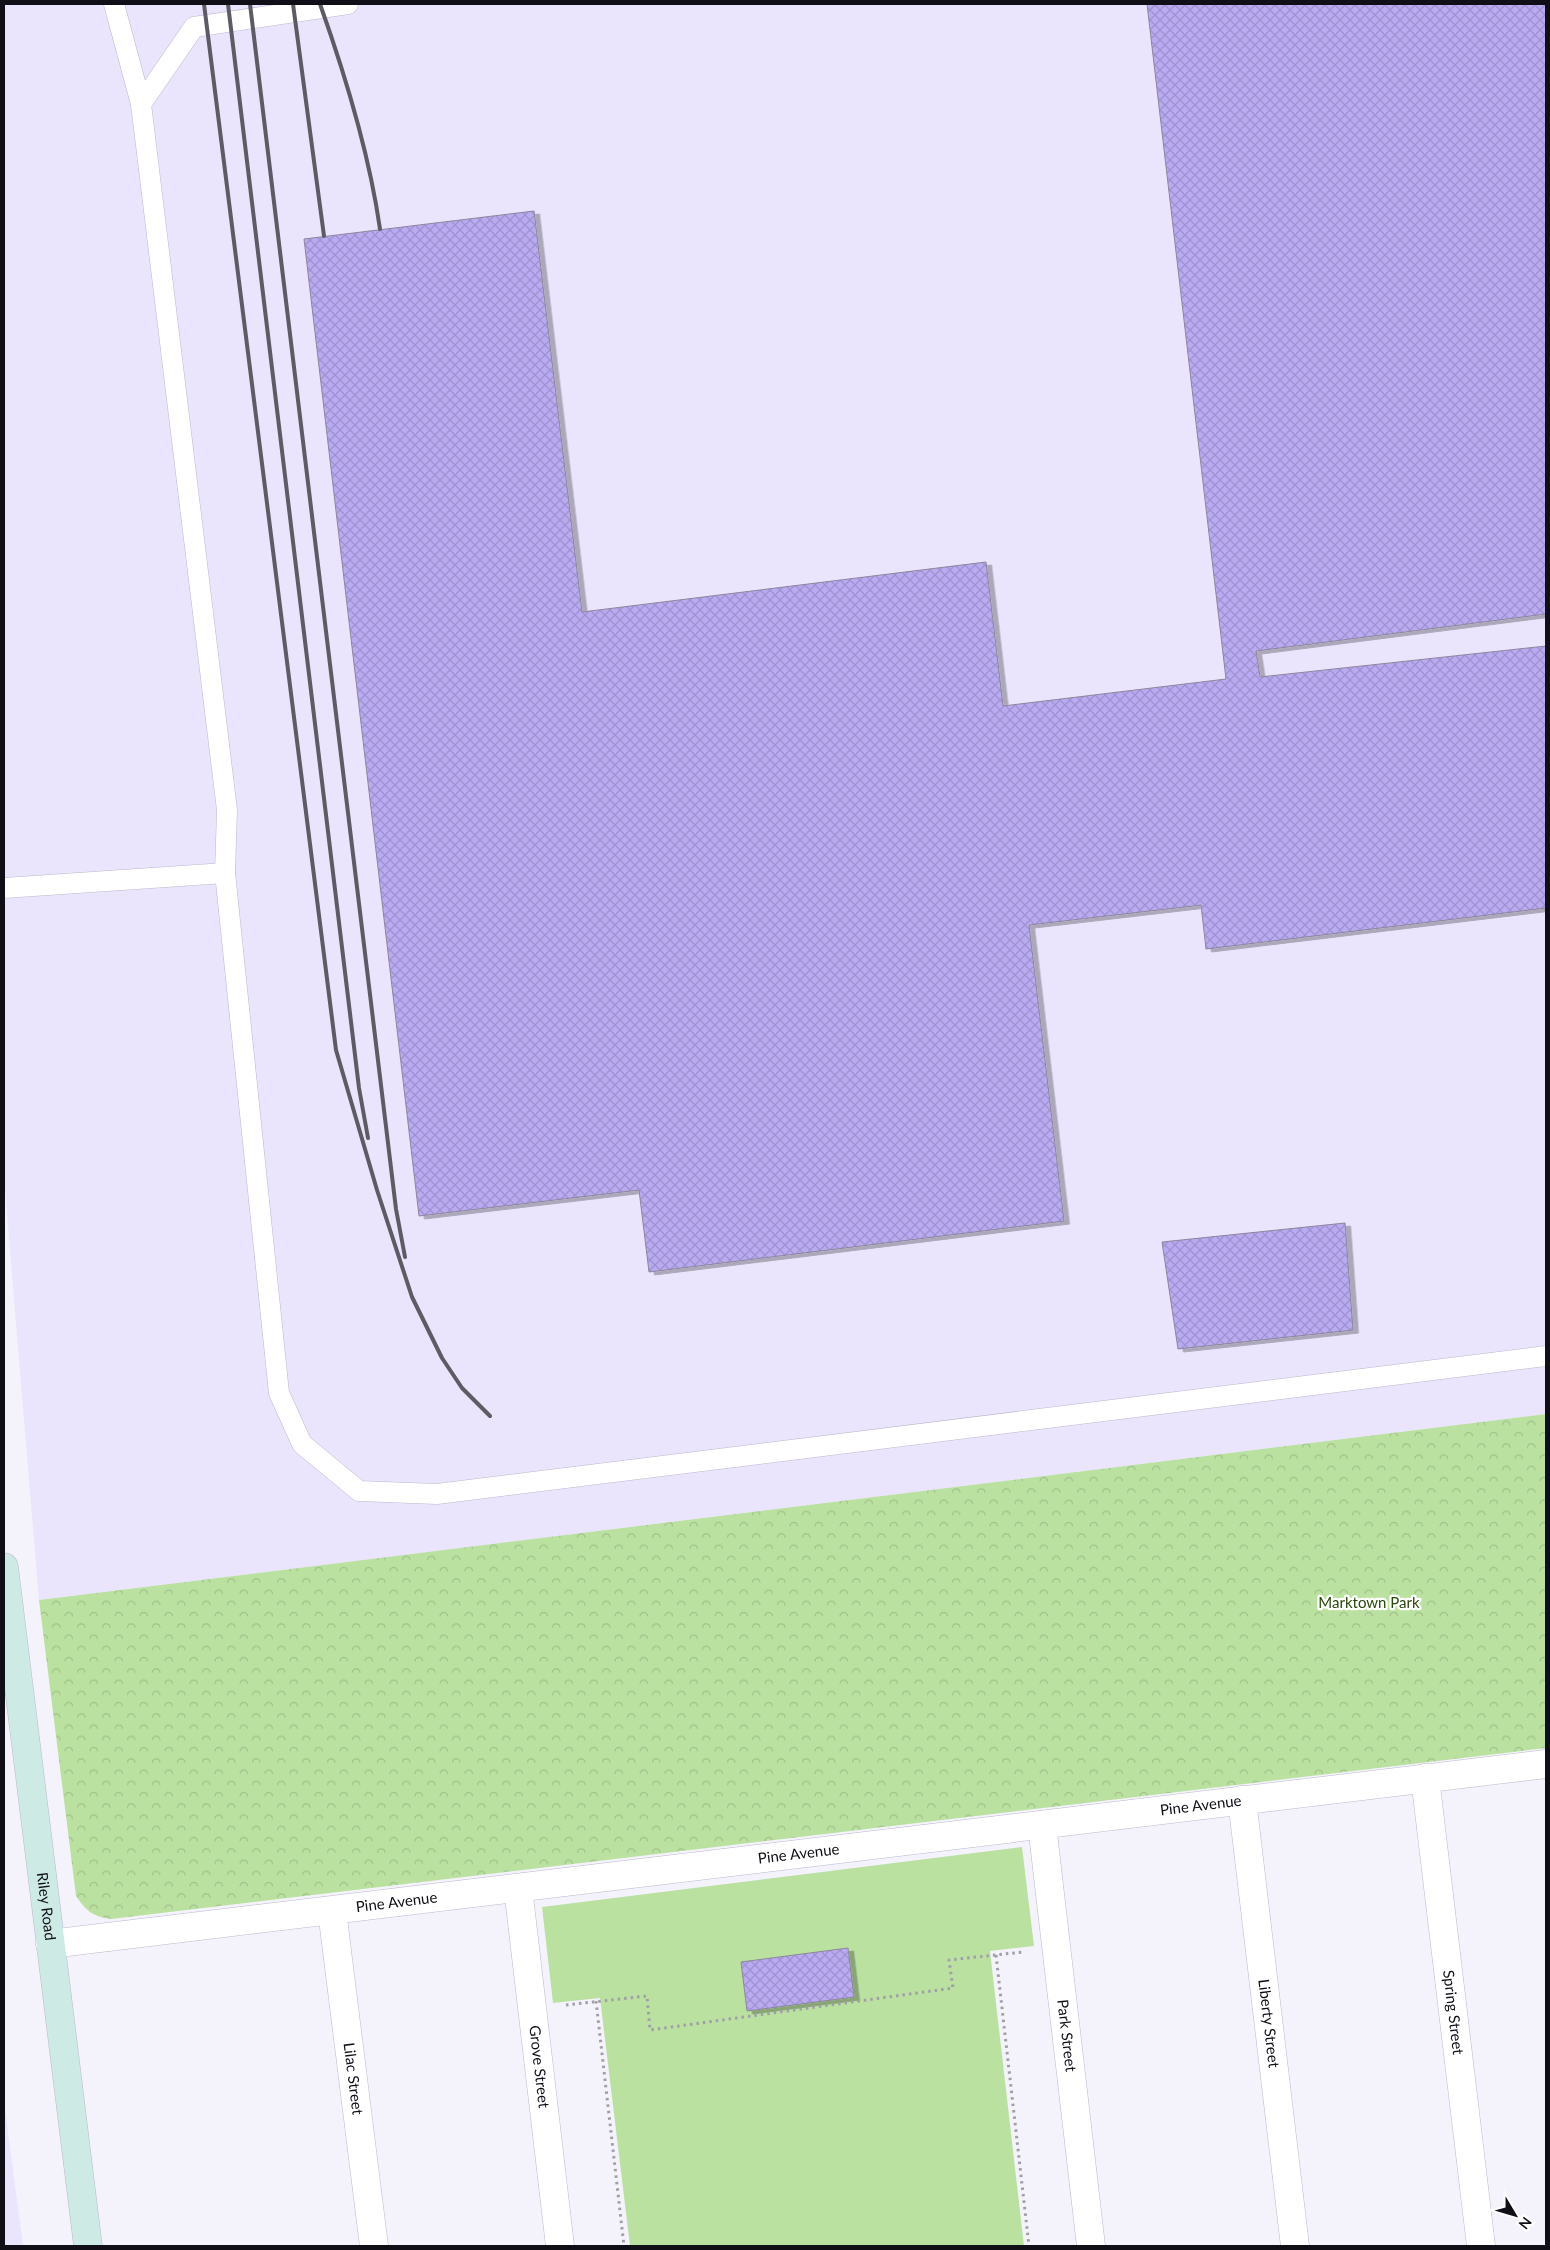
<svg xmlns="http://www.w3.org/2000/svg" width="1550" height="2250" viewBox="0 0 1550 2250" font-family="Lato,sans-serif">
<defs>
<pattern id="park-crowns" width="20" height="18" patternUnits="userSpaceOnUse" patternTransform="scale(1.25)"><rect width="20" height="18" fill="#bbe1a1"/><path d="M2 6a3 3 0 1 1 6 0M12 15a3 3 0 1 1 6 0" fill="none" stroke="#a0c08a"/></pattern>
<pattern id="building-cross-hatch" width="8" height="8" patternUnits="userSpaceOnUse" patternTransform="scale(1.25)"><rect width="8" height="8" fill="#baaaf2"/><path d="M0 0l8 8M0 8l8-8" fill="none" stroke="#9f91cf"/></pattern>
<filter id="shadow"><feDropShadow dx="5.5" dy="3" stdDeviation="0" flood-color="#0004"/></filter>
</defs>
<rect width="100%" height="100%" fill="#f4f3fc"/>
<g fill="#eae5fd">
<polygon points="4,4 1546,4 1546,1414 39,1600 4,1178"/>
<polygon points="4,2101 23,2246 4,2246"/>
</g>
<polygon fill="#bbe1a1" points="1022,1847 1034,1946 990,1951 1024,2246 630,2246 600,1998 553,2003 542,1907"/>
<path fill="url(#park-crowns)" d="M1546,1414V1748L111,1919C92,1916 87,1912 76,1896L39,1600Z"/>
<g fill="url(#building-cross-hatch)" stroke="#8b879b" filter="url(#shadow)">
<polygon points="1147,4 1546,4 1546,614 1256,651 1260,677 1546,646 1546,908 1206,949 1201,905 1029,925 1064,1221 649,1272 639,1190 419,1216 304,239 534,211 582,612 986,562 1003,706 1226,679"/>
<polygon points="1345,1223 1353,1330 1178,1349 1162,1242"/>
<polygon points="848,1948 854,1997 747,2011 741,1962"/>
</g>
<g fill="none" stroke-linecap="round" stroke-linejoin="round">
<g stroke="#bcb8cd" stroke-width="21">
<g id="lane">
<polyline points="114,4 141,104"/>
<polyline points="225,873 227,810 141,104 194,27 348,4"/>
<polyline points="4,888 225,873 279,1393 302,1444 359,1491 437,1494 1546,1356"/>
</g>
</g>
<g stroke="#bcb8cd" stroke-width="29">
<g id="street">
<path id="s1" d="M1425,1778L1481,2246"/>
<path id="s2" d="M1242,1800L1295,2246"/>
<path id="s3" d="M1042,1825L1091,2246"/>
<path id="s4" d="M518,1888L560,2246"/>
<path id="s5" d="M332,1911L374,2246"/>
<path id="s6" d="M50,1944L1546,1764"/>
</g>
</g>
<g stroke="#bcb8cd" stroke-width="29">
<g id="secondary">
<path id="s7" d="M4,1567L88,2246"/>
</g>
</g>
<g stroke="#a09fa7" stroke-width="3" stroke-dasharray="2.5 4" stroke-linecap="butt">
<polyline points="996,1955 1029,2246"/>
<polyline points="596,2001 624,2246"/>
<polyline points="566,2005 647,1996 650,2030 953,1988 949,1960 1023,1952"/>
</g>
<use href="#lane" stroke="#fff" stroke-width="20"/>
<use href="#street" stroke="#fff" stroke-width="28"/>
<use href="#secondary" stroke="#cdeae5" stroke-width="28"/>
<g stroke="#5d5b64" stroke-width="4">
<polyline points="204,4 336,1050 377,1190 412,1297 442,1358 462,1388 490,1416"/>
<polyline points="228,4 359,1088 368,1138"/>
<polyline points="250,4 396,1209 405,1257"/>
<polyline points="293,4 324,236"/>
<path d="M320,4C346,77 369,152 380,229"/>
</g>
</g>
<g text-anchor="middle" stroke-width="4.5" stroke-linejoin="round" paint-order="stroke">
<g font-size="15" fill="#29480a" stroke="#fff">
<text x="1369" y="1608">Marktown Park</text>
</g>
<g font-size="15" fill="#100e16" stroke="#fff">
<text dy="5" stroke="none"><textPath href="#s6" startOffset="1159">Pine Avenue</textPath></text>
<text dy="5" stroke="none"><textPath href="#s6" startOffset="754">Pine Avenue</textPath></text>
<text dy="5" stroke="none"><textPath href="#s6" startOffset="349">Pine Avenue</textPath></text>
<text dy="5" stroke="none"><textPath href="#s7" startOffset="342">Riley Road</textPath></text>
<text dy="5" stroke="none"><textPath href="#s1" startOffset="236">Spring Street</textPath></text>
<text dy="5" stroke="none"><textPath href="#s2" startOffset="225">Liberty Street</textPath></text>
<text dy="5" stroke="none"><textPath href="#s3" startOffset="212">Park Street</textPath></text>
<text dy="5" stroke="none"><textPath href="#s4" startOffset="180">Grove Street</textPath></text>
<text dy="5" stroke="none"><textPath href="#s5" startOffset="169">Lilac Street</textPath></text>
</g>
</g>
<rect width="1550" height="2250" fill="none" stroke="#100e16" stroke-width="10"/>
<g transform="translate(1515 2215) rotate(128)" stroke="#ffffff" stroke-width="4" paint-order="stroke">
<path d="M0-4L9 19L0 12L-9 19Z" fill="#100e16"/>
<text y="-8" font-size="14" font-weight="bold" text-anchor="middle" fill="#100e16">N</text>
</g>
</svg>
